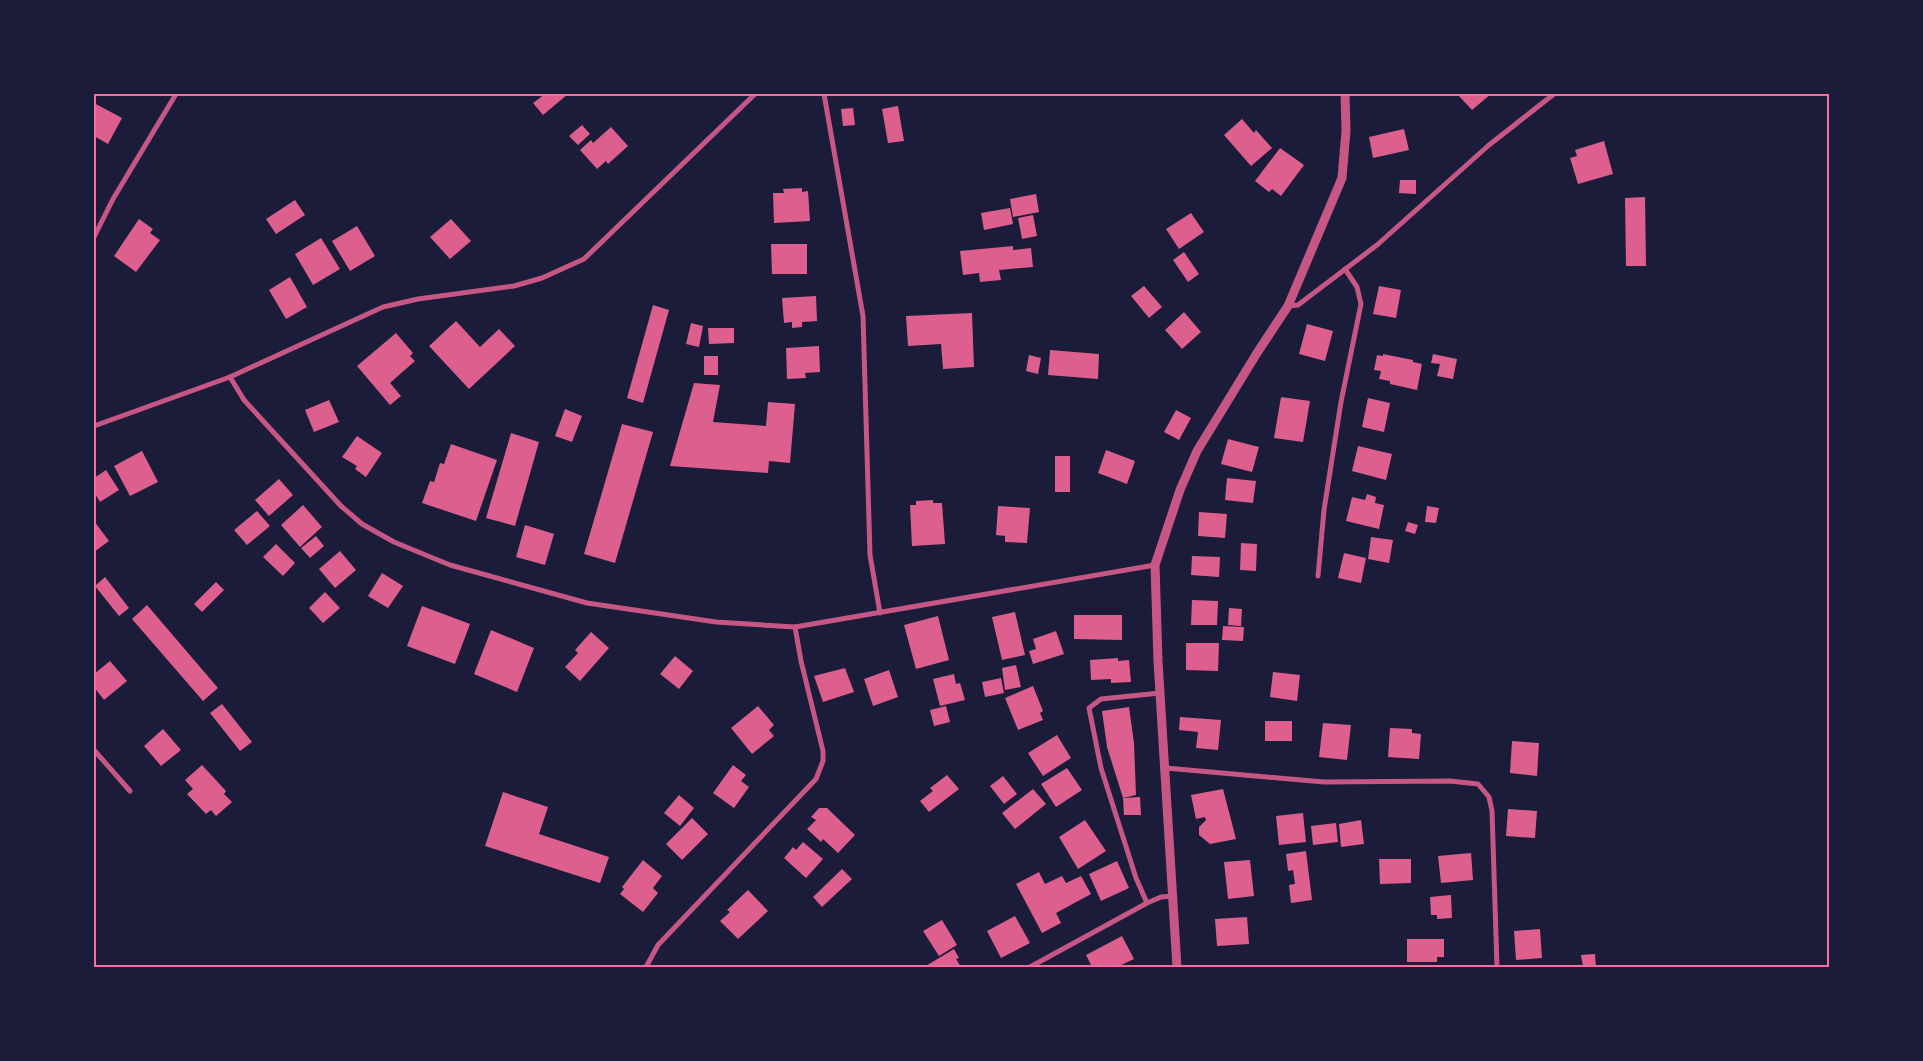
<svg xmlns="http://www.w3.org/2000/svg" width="1923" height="1061" viewBox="0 0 1923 1061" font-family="'Noto Sans',sans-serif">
<rect width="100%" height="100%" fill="#1b1b3a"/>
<g fill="#dd5f8e">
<polygon points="545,94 568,94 543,115 533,103"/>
<polygon points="1457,94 1491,94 1472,110"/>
<polygon points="94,103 122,118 108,144 94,136"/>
<polygon points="898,106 904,141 888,143 882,109"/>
<polygon points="853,108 855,125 843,126 841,109"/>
<polygon points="1242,119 1254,133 1256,130 1272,148 1251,166 1224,135"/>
<polygon points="582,125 590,134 578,145 569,136"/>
<polygon points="611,127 628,146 608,164 606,161 597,169 580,150 591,140 593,143"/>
<polygon points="1404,129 1409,150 1373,158 1369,137"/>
<polygon points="1604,141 1613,174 1578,184 1570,158 1577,156 1575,150"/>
<polygon points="1280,148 1304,165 1281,196 1272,189 1269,192 1255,181"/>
<polygon points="1400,180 1416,180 1416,194 1399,193"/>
<polygon points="802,188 802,192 808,191 810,221 774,223 773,193 784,193 783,189"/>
<polygon points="1036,194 1039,212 1013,217 1010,199"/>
<polygon points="1645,197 1646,266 1626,266 1625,198"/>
<polygon points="295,200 305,215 276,234 266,219"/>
<polygon points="1010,208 1013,224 984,230 981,213"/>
<polygon points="1191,213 1204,232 1179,249 1166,229"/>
<polygon points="1033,215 1037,236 1022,239 1018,218"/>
<polygon points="139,219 153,229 150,233 160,240 136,272 114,256"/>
<polygon points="451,219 471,241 450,259 430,237"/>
<polygon points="357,226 375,256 350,271 332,241"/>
<polygon points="321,238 340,269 313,285 295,254"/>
<polygon points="771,244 807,244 807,274 772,274"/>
<polygon points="1013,246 1013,250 1031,248 1033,267 999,270 1001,280 980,282 979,273 963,275 960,251"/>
<polygon points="1184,252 1199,274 1188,282 1173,260"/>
<polygon points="290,277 307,307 286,319 269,290"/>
<polygon points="1144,286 1162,307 1149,318 1131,296"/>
<polygon points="1379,286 1401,290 1396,318 1373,314"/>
<polygon points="816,296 817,321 802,322 802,327 792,328 792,322 784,323 782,298"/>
<polygon points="653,305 669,310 643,403 627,398"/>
<polygon points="1184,312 1201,332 1182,349 1165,330"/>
<polygon points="972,313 974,367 943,369 941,344 908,346 906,316"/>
<polygon points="456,321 480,347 499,329 515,346 469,389 429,346"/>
<polygon points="691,323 703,326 699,347 686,344"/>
<polygon points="1307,324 1333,331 1325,361 1299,354"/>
<polygon points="708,328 734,328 734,343 709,344"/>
<polygon points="396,333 413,353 410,356 415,361 390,383 401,396 390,405 357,366"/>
<polygon points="819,346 820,372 805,373 806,378 787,379 786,348"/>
<polygon points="1050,350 1099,354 1098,379 1048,375"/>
<polygon points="1383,354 1413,360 1413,362 1422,364 1417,390 1390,384 1390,381 1379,379 1381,371 1374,370 1377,355 1383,356"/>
<polygon points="1433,354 1457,359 1453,379 1437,376 1440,364 1431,363"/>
<polygon points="1029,355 1041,358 1038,374 1026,371"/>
<rect x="704" y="356" width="14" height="19"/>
<polygon points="694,383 720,385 713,422 766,426 768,402 795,404 790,463 769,461 768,473 670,466"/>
<polygon points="1281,397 1310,401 1303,442 1274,438"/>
<polygon points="1368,398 1390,403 1384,432 1362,427"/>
<polygon points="329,400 339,422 314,432 305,410"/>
<polygon points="565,409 582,416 572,442 555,436"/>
<polygon points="1176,410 1191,418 1179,440 1164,432"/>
<polygon points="622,424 653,432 615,563 584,554"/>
<polygon points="511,433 539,442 515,526 486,518"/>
<polygon points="357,436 382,453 366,477 355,469 357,466 342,457"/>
<polygon points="1228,439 1259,447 1252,472 1221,464"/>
<polygon points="451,444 497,460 476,521 422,503 430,481 434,482 440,463 444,464"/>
<polygon points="1358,446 1392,454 1386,480 1352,471"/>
<polygon points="1106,450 1135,461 1127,484 1098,473"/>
<polygon points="142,451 158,482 130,496 114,466"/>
<rect x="1055" y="456" width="15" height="36"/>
<polygon points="106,470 119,490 100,502 94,492 94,478"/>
<polygon points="1227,478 1256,481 1253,503 1225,500"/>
<polygon points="279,479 293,495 269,516 255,500"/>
<polygon points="1367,494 1376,497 1375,503 1384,505 1379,529 1346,521 1352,497 1365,500"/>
<polygon points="933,500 933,503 942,503 945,544 912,546 910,505 916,505 916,501"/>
<polygon points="303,505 322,527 300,547 281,525"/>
<polygon points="998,506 1030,508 1027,543 1005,542 1005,536 996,535"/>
<polygon points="1427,506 1439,508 1436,523 1425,522"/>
<polygon points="257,511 270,526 247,545 234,530"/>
<polygon points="1199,512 1227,514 1225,538 1198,536"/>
<polygon points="94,521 109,541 94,552"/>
<polygon points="1408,522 1418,525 1415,534 1405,531"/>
<polygon points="525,525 554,534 545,565 516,557"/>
<polygon points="316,536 324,546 310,558 301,548"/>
<polygon points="1371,537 1393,540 1389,563 1368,559"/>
<polygon points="1241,543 1257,544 1256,571 1240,570"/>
<polygon points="276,544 295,563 283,576 263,557"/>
<polygon points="340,551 356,570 335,588 319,569"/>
<polygon points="1344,553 1366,558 1361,583 1338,578"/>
<polygon points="1192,556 1220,557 1219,577 1191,575"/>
<polygon points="382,573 403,586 388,608 368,596"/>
<polygon points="105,577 129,608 119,616 95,586"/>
<polygon points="216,582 224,590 202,612 194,604"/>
<polygon points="325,592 340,608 323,623 309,608"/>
<polygon points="1192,600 1218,601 1217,625 1191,625"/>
<polygon points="147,605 218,688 203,701 132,619"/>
<polygon points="422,606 470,624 455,664 407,646"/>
<polygon points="1229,608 1242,609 1241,626 1228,625"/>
<polygon points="1015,612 1025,655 1002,660 992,617"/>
<polygon points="1074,615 1122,615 1122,640 1074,639"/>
<polygon points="938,616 949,660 916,669 904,625"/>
<polygon points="1223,626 1244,627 1243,641 1222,640"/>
<polygon points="491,630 534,648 517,692 474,674"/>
<polygon points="1056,631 1064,654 1033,664 1029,651 1036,649 1033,639"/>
<polygon points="591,632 609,648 580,681 565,667 578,653 575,650"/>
<polygon points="1186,643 1219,643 1218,671 1186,670"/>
<polygon points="675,656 693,671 679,689 660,674"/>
<polygon points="1118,658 1118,661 1129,660 1131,682 1111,683 1111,679 1091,680 1090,660"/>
<polygon points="110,661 127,681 104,700 94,687 94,674"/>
<polygon points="1016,665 1021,687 1005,690 1002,668"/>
<polygon points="845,668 854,692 823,702 814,676"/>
<polygon points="889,670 898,697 873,706 864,679"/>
<polygon points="1273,672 1300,675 1297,701 1270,697"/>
<polygon points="954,674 956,684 960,683 965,700 940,706 933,679"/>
<polygon points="1001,678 1004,693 985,697 982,682"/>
<polygon points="1033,686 1043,711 1040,713 1043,720 1018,730 1005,698"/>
<polygon points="222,704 252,742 240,751 210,713"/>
<polygon points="758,706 774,725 769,730 774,736 752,754 731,728"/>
<polygon points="946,706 950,722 934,726 930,710"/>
<polygon points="1129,707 1134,743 1136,795 1123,798 1107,747 1102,711"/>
<polygon points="1180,717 1221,720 1218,750 1196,748 1198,732 1179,730"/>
<rect x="1265" y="721" width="27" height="20"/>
<polygon points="1323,723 1351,725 1347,760 1319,757"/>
<polygon points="1390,728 1412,729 1412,733 1421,734 1419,759 1388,757"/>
<polygon points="163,729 181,750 161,766 144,746"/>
<polygon points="1057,735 1071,758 1043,776 1028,753"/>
<polygon points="1512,741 1539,743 1537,776 1510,773"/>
<polygon points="202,765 226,791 224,794 232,802 216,816 211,810 206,814 187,794 193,789 185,780"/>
<polygon points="733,765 746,775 741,781 749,787 734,808 713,793"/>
<polygon points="1067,768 1082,790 1056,807 1041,784"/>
<polygon points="947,775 959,789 929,812 920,801 933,791 930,788"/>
<polygon points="1003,776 1017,794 1004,804 990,786"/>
<polygon points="1033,789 1046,804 1015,829 1002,813"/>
<polygon points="1223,789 1236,839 1210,844 1199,835 1199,827 1206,820 1205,817 1196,819 1191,795"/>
<polygon points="503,792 548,807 539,834 609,857 600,883 485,846"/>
<polygon points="679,795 694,808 680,826 664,813"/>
<polygon points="1140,797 1141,815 1124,815 1123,798"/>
<polygon points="819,808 827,808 855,835 838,853 823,839 821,842 807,829 816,820 811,817"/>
<polygon points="1508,809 1537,811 1535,838 1506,836"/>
<polygon points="1303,813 1306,842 1279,845 1276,816"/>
<polygon points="692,818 708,834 682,860 666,844"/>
<polygon points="1085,820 1106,851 1078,869 1059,837"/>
<polygon points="1361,820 1364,844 1341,847 1339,824"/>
<polygon points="1336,823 1338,842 1313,845 1311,826"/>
<polygon points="803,842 823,859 806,878 784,858 793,847 796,850"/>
<polygon points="1306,851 1312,900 1291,903 1289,885 1295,884 1293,870 1288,871 1286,854"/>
<polygon points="1471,853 1473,880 1441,883 1438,856"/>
<polygon points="1379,859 1411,859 1411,883 1380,884"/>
<polygon points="643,860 662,876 653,888 658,893 643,912 620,894 624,889 622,887"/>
<polygon points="1250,860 1254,896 1228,899 1224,862"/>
<polygon points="1117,861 1129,888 1101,901 1089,874"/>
<polygon points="842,869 852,879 822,907 813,897"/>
<polygon points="1039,872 1045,884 1062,876 1066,883 1081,876 1091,894 1056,913 1061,923 1042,933 1016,884"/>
<polygon points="748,890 768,911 738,939 720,921 730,912 727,910"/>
<polygon points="1451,895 1452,918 1437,919 1437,915 1431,915 1430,897"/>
<polygon points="1015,916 1030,943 1001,958 987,931"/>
<polygon points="1247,917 1249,944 1217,946 1215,919"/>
<polygon points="942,920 957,945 939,956 923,931"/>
<polygon points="1540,929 1542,958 1516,960 1514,931"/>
<polygon points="1122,936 1134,959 1117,967 1092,967 1086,955"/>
<polygon points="1407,939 1444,939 1444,957 1437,957 1437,962 1407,962"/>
<polygon points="954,949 959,958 956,959 961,967 924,967"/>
<polygon points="1595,954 1596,967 1583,967 1581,955"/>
</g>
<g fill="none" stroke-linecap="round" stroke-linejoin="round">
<g stroke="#c65784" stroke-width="5">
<polyline points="824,94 863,316 870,555 880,613"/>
<polyline points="94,237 113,199 176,94"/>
<polyline points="1288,306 1298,305 1377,245 1489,145 1554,94"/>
<polyline points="230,377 244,400 341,506 362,524 394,542 450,565 587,603 716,622 795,627 1155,565"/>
<polyline points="94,426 230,377 383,307 418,299 514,286 542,278 584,259 755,94"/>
<polyline points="1318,576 1324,510 1341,402 1361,304 1357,287 1345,269"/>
<polyline points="94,750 130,791"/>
<polyline points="1166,768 1324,782 1450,781 1478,784 1489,797 1492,811 1497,967"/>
<polyline points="1147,903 1136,878 1101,768 1089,708 1101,699 1160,693"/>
<polyline points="646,967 658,945 816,779 823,761 823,751 801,661 795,627"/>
<polyline points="1030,967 1147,903 1161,897 1173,896"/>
</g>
<polyline stroke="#c65784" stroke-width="9" points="1177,967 1158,661 1155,565 1180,490 1197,451 1257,353 1288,306 1342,178 1346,131 1345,94"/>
</g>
<rect width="1923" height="1061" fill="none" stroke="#1b1b3a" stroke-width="190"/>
<rect x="95" y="95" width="1733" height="871" fill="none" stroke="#ff6b9d" stroke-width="2"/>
</svg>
